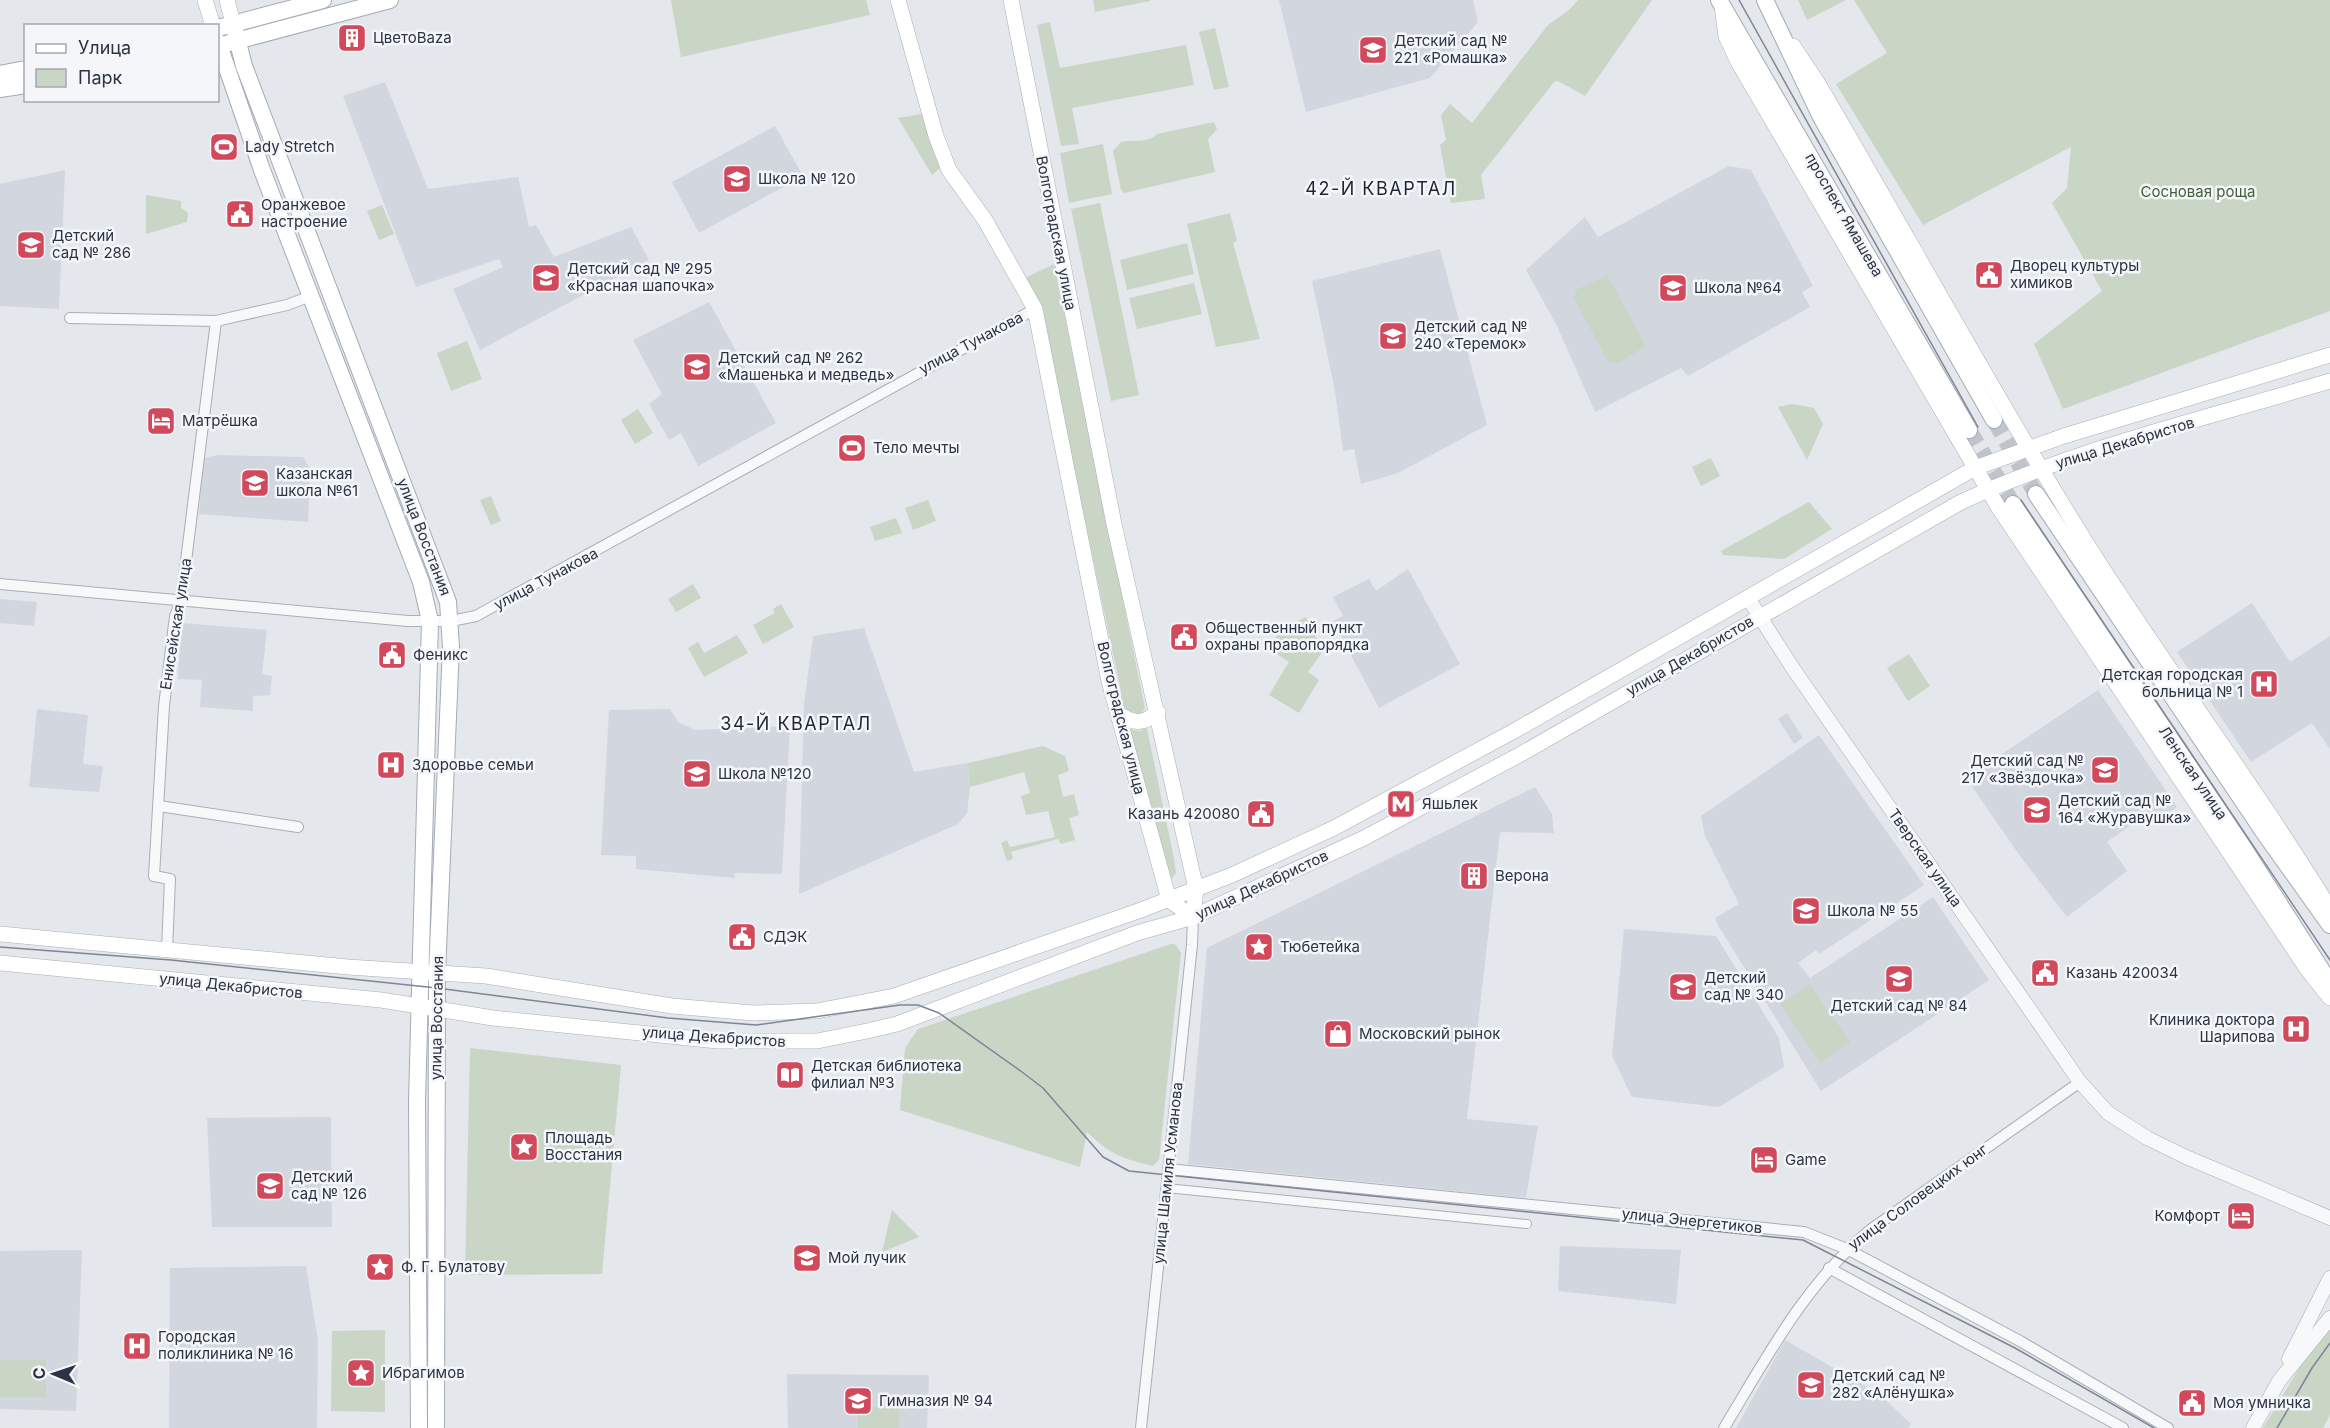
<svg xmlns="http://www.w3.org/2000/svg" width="2330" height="1428" viewBox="0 0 2330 1428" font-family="Inter,sans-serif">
<rect width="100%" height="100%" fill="#e4e7ec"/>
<g fill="#d2d6de">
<polygon points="1279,0 1473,0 1478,22 1430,78 1306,112"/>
<polygon points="385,82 428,189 518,177 529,227 536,225 554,257 631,227 649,260 480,350 453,289 503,267 499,259 416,287 343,96"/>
<polygon points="775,126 803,176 699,233 672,182"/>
<polygon points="1729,166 1751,170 1813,286 1802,292 1810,307 1688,376 1681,368 1595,412 1557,326 1526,270 1585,217 1598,237"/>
<polygon points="65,170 59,309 0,306 0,184"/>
<polygon points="1440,249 1487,425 1398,473 1361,484 1354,449 1343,451 1335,391 1312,281"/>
<polygon points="709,302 776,423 698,466 681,433 669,440 649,404 662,394 633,340"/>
<polygon points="219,455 303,457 310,469 308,522 199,514 203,458"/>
<polygon points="1408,569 1460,664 1379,708 1333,621 1343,616 1333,597 1369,579 1376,591"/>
<polygon points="0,599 37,602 34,626 0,623"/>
<polygon points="2252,603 2290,662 2330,636 2330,749 2312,723 2251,762 2177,652"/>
<polygon points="181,623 267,630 262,674 272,676 270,695 253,696 253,711 200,707 202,680 178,679"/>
<polygon points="864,628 914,772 968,763 970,787 967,813 958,824 799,894 804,704 813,636"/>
<polygon points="2098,690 2177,807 2148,827 2143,820 2135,822 2107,842 2127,871 2067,917 2020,856 1966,778"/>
<polygon points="37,709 88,715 83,764 103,766 99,792 29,787"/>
<polygon points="670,709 678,722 695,730 790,726 782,874 734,873 735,878 636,869 636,856 601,855 609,710"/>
<polygon points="1787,713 1803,738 1794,744 1778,719"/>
<polygon points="1819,735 1924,885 1819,954 1816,950 1798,963 1810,978 1933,897 1989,980 1821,1091 1719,927 1715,918 1739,904 1705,836 1701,816"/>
<polygon points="1535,787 1552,814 1554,833 1500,832 1467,1119 1538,1126 1526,1198 1188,1164 1207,948"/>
<polygon points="1624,929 1716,936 1779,1038 1784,1067 1719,1107 1632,1097 1612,1056"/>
<polygon points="331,1117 332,1227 212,1227 207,1118"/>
<polygon points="1560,1246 1681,1250 1676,1304 1558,1291"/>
<polygon points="82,1250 76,1411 0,1409 0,1251"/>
<polygon points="306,1266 318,1341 317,1428 169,1428 170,1268"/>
<polygon points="1785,1340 1879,1394 1911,1424 1908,1428 1736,1428"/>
<polygon points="787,1374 929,1375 927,1428 788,1428"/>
</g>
<g fill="#c9d6c5">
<polygon points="671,0 866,0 870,15 681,57"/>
<polygon points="1093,0 1150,0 1150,1 1095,12"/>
<polygon points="1578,0 1652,0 1585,96 1558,81 1554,82 1481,175 1485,199 1451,203 1440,145 1446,140 1441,115 1450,104 1472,123 1548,25 1569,10"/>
<polygon points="1798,0 1846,0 1807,20"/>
<polygon points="1854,0 2330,0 2330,311 2063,409 2034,344 2102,291 2052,203 2067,188 2071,147 1923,225 1836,84 1887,53"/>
<polygon points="1050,22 1060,68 1186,45 1194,85 1072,108 1079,144 1061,146 1037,25"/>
<polygon points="1215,28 1229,87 1214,90 1199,32"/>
<polygon points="922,114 940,168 932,175 898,118"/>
<path d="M1214,122L1217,129L1208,139L1215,172L1124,193L1121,190L1113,151L1121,142C1133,139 1147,144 1157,134Z"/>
<polygon points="1103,144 1112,194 1069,203 1060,153"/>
<polygon points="146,195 181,201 181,208 188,213 187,222 146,234"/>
<polygon points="1100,203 1139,395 1111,401 1071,209"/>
<polygon points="382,205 394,234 379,240 367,211"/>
<polygon points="1230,213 1237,241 1233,243 1260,339 1216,347 1187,224"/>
<polygon points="1187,243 1194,274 1127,290 1120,260"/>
<polygon points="1054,264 1145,708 1140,717 1125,711 1043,320 1039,302 1025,278"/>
<polygon points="1607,275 1646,346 1617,364 1608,362 1574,298 1576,290"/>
<polygon points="1194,283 1202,314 1137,329 1129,298"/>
<polygon points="467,341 482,379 451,391 437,353"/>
<polygon points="1792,404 1814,408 1823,424 1807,460 1778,407"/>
<polygon points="638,409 653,433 635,444 621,420"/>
<polygon points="1711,458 1720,476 1701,486 1692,467"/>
<polygon points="491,496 501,521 491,525 480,500"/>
<polygon points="928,500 936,521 913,530 905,508"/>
<polygon points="1809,502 1832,529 1784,559 1723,555 1721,551"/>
<polygon points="896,518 902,533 875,541 870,527"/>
<polygon points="693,584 701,598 676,612 668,599"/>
<polygon points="781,604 794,627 763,644 753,625 775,613 773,609"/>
<polygon points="1306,617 1323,651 1308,672 1319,680 1299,713 1269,695 1289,662 1274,652 1277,631"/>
<polygon points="737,635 748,653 704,677 688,648 698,642 704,653"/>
<polygon points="1909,654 1930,686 1908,701 1887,668"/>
<polygon points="1146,724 1174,859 1176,873 1172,878 1166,876 1148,793 1128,729 1141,731"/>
<polygon points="1043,746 1065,756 1069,771 1058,775 1063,797 1074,794 1079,815 1069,818 1075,840 1061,844 1058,839 1011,852 1013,859 1007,861 1001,843 1007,840 1010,847 1055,837 1048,811 1026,815 1021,796 1030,793 1024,772 970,787 968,763"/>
<path d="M1171,944H1175L1181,953L1159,1160L1153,1166C1121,1158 1111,1155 1087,1132L1080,1167L900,1110L905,1048L918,1029Z"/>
<polygon points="1810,984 1850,1042 1820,1063 1780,1004"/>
<polygon points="470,1048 621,1065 602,1274 465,1275"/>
<polygon points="892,1210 919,1237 882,1252"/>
<polygon points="2330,1328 2330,1415 2323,1428 2263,1428 2301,1365"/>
<polygon points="385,1330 385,1412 331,1411 332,1331"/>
<rect x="0" y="1360" width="46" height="37"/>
<rect x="858" y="1407" width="41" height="21"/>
</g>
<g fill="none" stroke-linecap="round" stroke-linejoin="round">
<g stroke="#bfc3cb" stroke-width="16" stroke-dasharray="16 8" stroke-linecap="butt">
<polyline points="1994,420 2036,494"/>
<polyline points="1969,430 2013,504"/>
</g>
<g stroke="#a9aeb7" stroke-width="10">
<polyline id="pedestrian" points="1166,1188 1527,1224"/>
</g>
<g stroke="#a9aeb7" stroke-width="12">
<g id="minor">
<polyline points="70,318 216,321 287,305 311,296"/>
<polyline points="0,584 408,621 451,621 476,616 1035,309"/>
<polyline points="159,806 298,827"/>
<polyline points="167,950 170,879 154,876 164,706 175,616 181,601 216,321"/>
<polyline points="1168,1169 1804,1232 1847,1249 2020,1341 2168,1428"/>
<polyline points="1829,1268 2123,1428"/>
<polyline points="1141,1428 1192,945 1193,917"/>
<path d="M1724,1428C1767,1357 1805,1284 1870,1230L2080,1082"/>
</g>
</g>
<g stroke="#a9aeb7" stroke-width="15">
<g id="tertiary">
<polyline points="1748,598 1792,667 2080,1082 2108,1113 2147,1138 2186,1157 2330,1218"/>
<polyline points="2289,1359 2330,1278"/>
<polyline points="2253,1428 2279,1381 2330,1318"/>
</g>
</g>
<g stroke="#a9aeb7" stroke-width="16">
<g id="secondary">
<polyline points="205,0 213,26"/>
<polyline points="227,0 233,23"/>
<polyline points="898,0 936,136 949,170 985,220 1035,309 1109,681 1169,900 1193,917"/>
<polyline points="1011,0 1114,524 1196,889 1193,917"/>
<polyline points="1722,6 1726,36 1738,62 1997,505 2307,969 2330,998"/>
<path d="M1793,46L1819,85C1910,240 1996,399 2092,552C2169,673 2255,786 2330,909"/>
<path d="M1120,715C1135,724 1144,724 1158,712"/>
<polyline points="0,934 348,967 486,976 672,1006 753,1013 817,1011 894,996 1141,910 1232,875 1334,828 1514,731 1975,468 2064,436 2330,355"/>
<path d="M0,963L381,1000L493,1018L718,1041H817L867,1031L897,1024L1137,933L1193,917L1364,838L1521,754L1961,502C2078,448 2207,418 2330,381"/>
</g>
</g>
<g stroke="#a3abb8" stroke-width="18">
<g id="primary">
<polyline points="1719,0 1969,430"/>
<polyline points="1765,0 1821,117 1994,420"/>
<polyline points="233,23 244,66 448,602 451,647 437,973 436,1428"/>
<polyline points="218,28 323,0"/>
<polyline points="218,42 262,170 421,582 430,621 417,1101 419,1428"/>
<polyline points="229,43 390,0"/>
<polyline points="0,74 26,69"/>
<polyline points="0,89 26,85"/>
<polyline points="2036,494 2265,834 2330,925"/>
<polyline points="2013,504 2241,844 2330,983"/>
</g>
</g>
<use href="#pedestrian" stroke="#f7f8fa" stroke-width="8"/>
<use href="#minor" stroke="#f7f8fa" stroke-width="10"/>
<use href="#tertiary" stroke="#f7f8fa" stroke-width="14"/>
<use href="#secondary" stroke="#fff" stroke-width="15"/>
<use href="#primary" stroke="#fff" stroke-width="16"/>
<g stroke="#7d8696" stroke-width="1.5">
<polyline points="1739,0 1978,427"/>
<polyline points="2021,500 2330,960"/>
<polyline points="0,947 171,960 437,988 668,1018 756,1025 900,1005 918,1005 939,1013 1022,1072 1043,1088 1103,1157 1129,1171 1803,1240 2015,1348 2154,1428"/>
<polyline points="2277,1428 2312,1368 2330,1343"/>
</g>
</g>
<defs>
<g id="building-square" transform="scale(1.5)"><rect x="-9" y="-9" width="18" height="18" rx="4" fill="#d1495b" stroke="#f4f6f9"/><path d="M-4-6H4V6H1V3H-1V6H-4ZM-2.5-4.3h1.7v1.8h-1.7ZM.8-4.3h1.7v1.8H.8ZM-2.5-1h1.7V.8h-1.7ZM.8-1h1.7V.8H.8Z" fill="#fff"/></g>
<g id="school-square" transform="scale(1.5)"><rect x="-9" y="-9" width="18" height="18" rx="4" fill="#d1495b" stroke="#f4f6f9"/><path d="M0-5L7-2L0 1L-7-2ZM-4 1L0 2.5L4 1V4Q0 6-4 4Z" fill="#fff"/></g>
<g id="stadium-square" transform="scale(1.5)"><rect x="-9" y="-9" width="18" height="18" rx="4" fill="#d1495b" stroke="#f4f6f9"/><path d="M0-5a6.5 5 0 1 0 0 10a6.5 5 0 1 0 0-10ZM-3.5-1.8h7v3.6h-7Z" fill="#fff"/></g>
<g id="civic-square" transform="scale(1.5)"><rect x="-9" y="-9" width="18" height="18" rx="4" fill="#d1495b" stroke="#f4f6f9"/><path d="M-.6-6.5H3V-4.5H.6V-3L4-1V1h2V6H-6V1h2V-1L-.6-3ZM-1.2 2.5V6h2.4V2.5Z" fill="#fff"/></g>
<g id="hotel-square" transform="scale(1.5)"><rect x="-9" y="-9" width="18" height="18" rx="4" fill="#d1495b" stroke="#f4f6f9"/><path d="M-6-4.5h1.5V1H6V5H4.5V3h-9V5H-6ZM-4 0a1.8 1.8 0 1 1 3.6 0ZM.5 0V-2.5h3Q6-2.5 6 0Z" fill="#fff"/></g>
<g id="hospital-square" transform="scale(1.5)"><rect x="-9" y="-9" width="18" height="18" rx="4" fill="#d1495b" stroke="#f4f6f9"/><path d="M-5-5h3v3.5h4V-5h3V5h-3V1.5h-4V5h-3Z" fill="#fff"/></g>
<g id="metro-square" transform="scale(1.5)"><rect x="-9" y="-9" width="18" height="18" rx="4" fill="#d1495b" stroke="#f4f6f9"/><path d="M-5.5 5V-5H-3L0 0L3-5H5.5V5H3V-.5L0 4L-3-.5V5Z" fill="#fff"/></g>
<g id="sight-square" transform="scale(1.5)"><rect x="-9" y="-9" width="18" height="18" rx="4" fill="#d1495b" stroke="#f4f6f9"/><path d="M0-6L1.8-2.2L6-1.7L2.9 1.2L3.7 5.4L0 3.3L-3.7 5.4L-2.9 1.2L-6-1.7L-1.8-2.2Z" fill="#fff"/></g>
<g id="shop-square" transform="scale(1.5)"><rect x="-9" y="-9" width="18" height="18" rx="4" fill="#d1495b" stroke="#f4f6f9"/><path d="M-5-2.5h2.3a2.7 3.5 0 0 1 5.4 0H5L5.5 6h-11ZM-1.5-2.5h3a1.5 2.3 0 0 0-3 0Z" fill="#fff"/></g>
<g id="library-square" transform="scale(1.5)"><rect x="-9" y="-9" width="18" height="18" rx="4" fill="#d1495b" stroke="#f4f6f9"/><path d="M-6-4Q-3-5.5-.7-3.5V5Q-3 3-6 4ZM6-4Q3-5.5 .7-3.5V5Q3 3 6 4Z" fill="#fff"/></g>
</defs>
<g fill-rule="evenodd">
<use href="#building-square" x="352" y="38"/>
<use href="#school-square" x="1373" y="50"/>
<use href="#stadium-square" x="224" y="147"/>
<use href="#school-square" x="737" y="179"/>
<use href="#civic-square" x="240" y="214"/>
<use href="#school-square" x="31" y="245"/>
<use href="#civic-square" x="1989" y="275"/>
<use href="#school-square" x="546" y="278"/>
<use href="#school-square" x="1673" y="288"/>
<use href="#school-square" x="1393" y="336"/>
<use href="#school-square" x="697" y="367"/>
<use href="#hotel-square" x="161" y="421"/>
<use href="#stadium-square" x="852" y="448"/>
<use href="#school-square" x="255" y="483"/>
<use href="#civic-square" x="1184" y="637"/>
<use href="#civic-square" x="392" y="655"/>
<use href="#hospital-square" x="2264" y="684"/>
<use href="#hospital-square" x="391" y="765"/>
<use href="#school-square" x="2105" y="770"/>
<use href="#school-square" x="697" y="774"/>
<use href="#metro-square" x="1401" y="804"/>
<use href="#school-square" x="2037" y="810"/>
<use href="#civic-square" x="1261" y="814"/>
<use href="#building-square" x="1474" y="876"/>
<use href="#school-square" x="1806" y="911"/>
<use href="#civic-square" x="742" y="937"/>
<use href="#sight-square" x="1259" y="947"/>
<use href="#civic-square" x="2045" y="973"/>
<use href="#school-square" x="1899" y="979"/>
<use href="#school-square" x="1683" y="987"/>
<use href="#hospital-square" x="2296" y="1029"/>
<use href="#shop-square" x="1338" y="1034"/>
<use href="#library-square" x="790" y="1075"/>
<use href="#sight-square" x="524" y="1147"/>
<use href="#hotel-square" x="1764" y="1160"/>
<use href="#school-square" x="270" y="1186"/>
<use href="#hotel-square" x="2241" y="1216"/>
<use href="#school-square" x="807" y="1258"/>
<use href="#sight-square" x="380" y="1267"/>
<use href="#hospital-square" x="137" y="1346"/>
<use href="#sight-square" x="361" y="1373"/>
<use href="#school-square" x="1811" y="1385"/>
<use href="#school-square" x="858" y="1401"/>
<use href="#civic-square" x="2192" y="1403"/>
</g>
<g text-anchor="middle" stroke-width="5" stroke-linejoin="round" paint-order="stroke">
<g font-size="15" fill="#2b3445" stroke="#f4f6f9" text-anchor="start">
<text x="373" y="43">ЦветоBaza</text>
<text x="1394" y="46">Детский сад №<tspan x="1394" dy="17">221 «Ромашка»</tspan></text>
<text x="245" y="152">Lady Stretch</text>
<text x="758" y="184">Школа № 120</text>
<text x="261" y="210">Оранжевое<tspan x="261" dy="17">настроение</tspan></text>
<text x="52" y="241">Детский<tspan x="52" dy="17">сад № 286</tspan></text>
<text x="2010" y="271">Дворец культуры<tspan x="2010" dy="17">химиков</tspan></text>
<text x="567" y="274">Детский сад № 295<tspan x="567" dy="17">«Красная шапочка»</tspan></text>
<text x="1694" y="293">Школа №64</text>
<text x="1414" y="332">Детский сад №<tspan x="1414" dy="17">240 «Теремок»</tspan></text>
<text x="718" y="363">Детский сад № 262<tspan x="718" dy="17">«Машенька и медведь»</tspan></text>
<text x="182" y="426">Матрёшка</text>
<text x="873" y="453">Тело мечты</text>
<text x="276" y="479">Казанская<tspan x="276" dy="17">школа №61</tspan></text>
<text x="1205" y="633">Общественный пункт<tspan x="1205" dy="17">охраны правопорядка</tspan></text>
<text x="413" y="660">Феникс</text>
<text x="2243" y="680" text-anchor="end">Детская городская<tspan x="2243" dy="17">больница № 1</tspan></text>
<text x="2084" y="766" text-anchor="end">Детский сад №<tspan x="2084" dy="17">217 «Звёздочка»</tspan></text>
<text x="412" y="770">Здоровье семьи</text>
<text x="718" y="779">Школа №120</text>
<text x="2058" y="806">Детский сад №<tspan x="2058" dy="17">164 «Журавушка»</tspan></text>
<text x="1422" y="809">Яшьлек</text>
<text x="1240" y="819" text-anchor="end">Казань 420080</text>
<text x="1495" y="881">Верона</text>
<text x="1827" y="916">Школа № 55</text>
<text x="763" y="942">СДЭК</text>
<text x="1280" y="952">Тюбетейка</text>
<text x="2066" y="978">Казань 420034</text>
<text x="1704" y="983">Детский<tspan x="1704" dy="17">сад № 340</tspan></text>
<text x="1899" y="1011" text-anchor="middle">Детский сад № 84</text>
<text x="2275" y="1025" text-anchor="end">Клиника доктора<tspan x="2275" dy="17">Шарипова</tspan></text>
<text x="1359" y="1039">Московский рынок</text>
<text x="811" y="1071">Детская библиотека<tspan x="811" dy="17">филиал №3</tspan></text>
<text x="545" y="1143">Площадь<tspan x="545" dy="17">Восстания</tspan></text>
<text x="1785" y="1165">Game</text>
<text x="291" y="1182">Детский<tspan x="291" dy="17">сад № 126</tspan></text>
<text x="2220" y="1221" text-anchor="end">Комфорт</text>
<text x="828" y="1263">Мой лучик</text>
<text x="401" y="1272">Ф. Г. Булатову</text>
<text x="158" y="1342">Городская<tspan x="158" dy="17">поликлиника № 16</tspan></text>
<text x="382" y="1378">Ибрагимов</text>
<text x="1832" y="1381">Детский сад №<tspan x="1832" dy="17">282 «Алёнушка»</tspan></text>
<text x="879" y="1406">Гимназия № 94</text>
<text x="2213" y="1408">Моя умничка</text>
</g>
<g font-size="15" fill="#3f6138" stroke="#f4f6f9">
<text x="2198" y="197">Сосновая роща</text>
</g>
<g font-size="15" fill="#2b3445" stroke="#f4f6f9">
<text transform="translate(1844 215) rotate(60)" y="5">проспект Ямашева</text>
<text transform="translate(1056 233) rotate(79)" y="5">Волгоградская улица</text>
<text transform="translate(971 343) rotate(-28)" y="5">улица Тунакова</text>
<text transform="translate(2125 443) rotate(-17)" y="5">улица Декабристов</text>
<text transform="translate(424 537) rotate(69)" y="5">улица Восстания</text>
<text transform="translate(546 579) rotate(-28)" y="5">улица Тунакова</text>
<text transform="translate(176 624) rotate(-81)" y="5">Енисейская улица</text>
<text transform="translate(1690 656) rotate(-30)" y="5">улица Декабристов</text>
<text transform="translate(1121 718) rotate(76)" y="5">Волгоградская улица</text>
<text transform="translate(2193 773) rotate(56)" y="5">Ленская улица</text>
<text transform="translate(1925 858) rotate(55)" y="5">Тверская улица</text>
<text transform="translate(1262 885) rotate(-25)" y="5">улица Декабристов</text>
<text transform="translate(231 986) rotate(6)" y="5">улица Декабристов</text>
<text transform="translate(437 1018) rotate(-89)" y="5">улица Восстания</text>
<text transform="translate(714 1037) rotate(4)" y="5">улица Декабристов</text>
<text transform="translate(1168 1173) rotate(-84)" y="5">улица Шамиля Усманова</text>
<text transform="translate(1918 1197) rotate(-36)" y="5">улица Соловецких юнг</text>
<text transform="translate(1692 1221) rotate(6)" y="5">улица Энергетиков</text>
</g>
<g font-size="18" letter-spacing="1.5" fill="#1d2536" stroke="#f4f6f9">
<text x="1381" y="195">42-Й КВАРТАЛ</text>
<text x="796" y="730">34-Й КВАРТАЛ</text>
</g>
</g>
<rect x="24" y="24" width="195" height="78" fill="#f4f6f9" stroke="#a4a8b1" stroke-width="1.5"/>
<rect x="36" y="44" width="30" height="9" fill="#ffffff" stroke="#a4a8b1" stroke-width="1.5"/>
<text x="78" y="54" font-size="18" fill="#2b3445">Улица</text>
<rect x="36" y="69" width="30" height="18" fill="#c9d6c5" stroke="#a4a8b1" stroke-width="1.5"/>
<text x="78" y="84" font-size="18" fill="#2b3445">Парк</text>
<g transform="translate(54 1374) rotate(272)" stroke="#f4f6f9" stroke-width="4.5" paint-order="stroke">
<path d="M0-4.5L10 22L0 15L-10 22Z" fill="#2b3445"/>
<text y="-9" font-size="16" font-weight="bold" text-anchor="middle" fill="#2b3445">С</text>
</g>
</svg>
